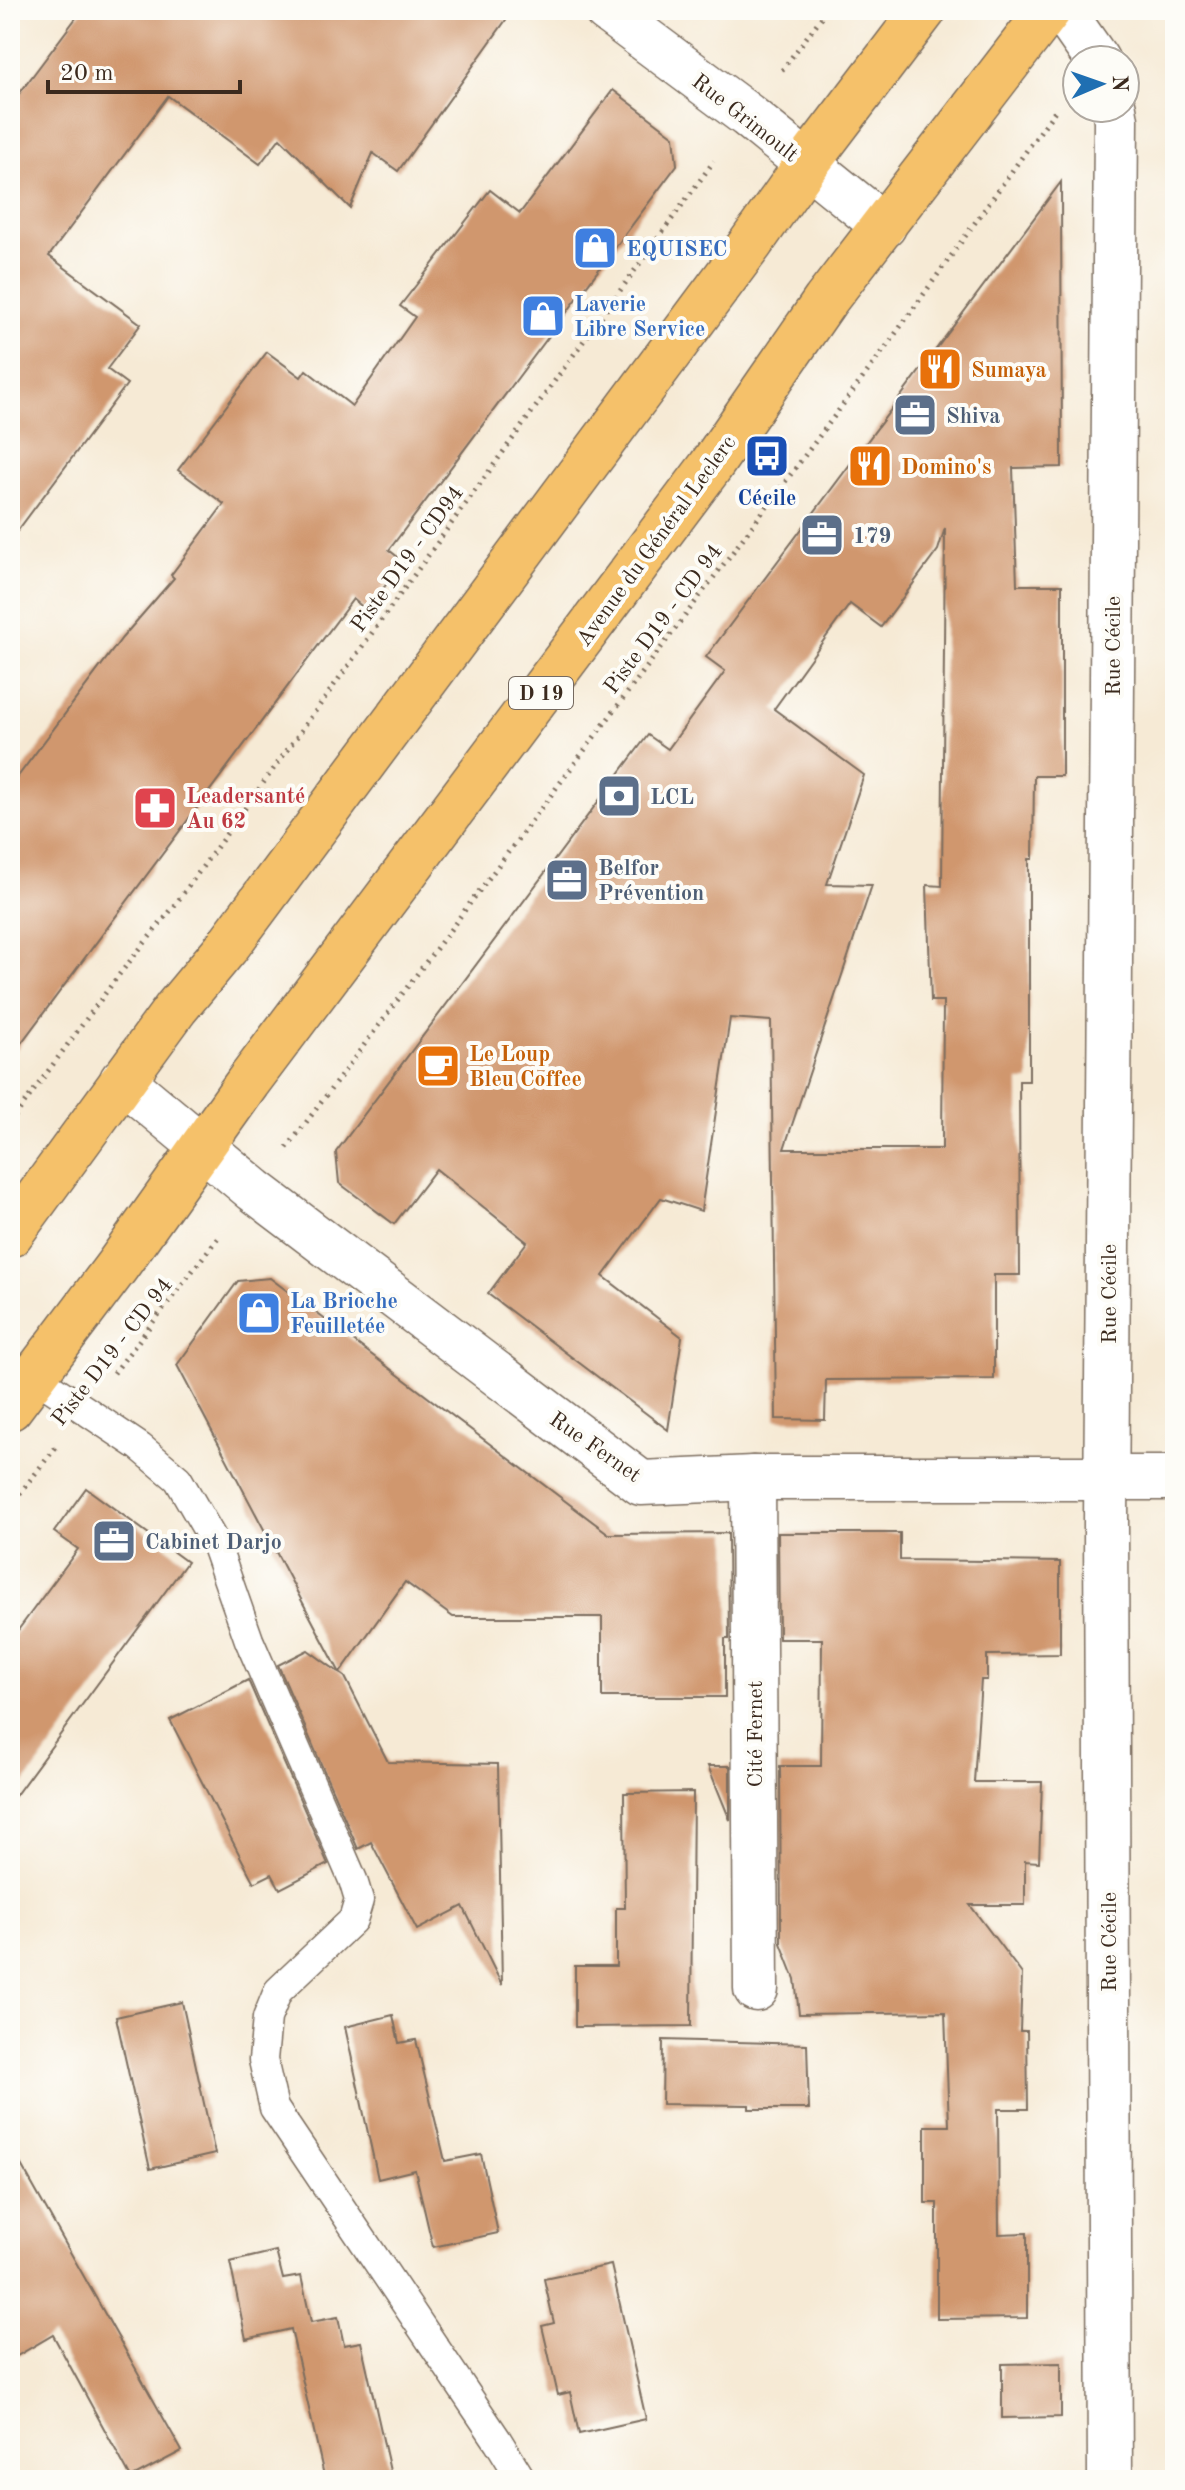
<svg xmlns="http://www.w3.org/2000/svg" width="1185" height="2490" viewBox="0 0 1185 2490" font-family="'Old Standard TT',serif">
<rect width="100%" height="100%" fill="#fdfcf7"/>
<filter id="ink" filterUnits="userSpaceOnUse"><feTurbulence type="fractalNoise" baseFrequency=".0125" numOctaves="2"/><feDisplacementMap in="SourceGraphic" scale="16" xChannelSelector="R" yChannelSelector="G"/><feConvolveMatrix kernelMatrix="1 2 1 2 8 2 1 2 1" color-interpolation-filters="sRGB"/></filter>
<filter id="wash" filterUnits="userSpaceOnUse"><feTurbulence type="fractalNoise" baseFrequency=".006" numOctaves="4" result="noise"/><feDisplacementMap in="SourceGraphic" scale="32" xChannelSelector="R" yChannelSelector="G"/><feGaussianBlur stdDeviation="1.8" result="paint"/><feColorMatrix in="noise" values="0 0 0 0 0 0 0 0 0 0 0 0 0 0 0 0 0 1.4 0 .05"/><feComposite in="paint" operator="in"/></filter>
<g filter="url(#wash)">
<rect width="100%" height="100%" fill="#f6ead5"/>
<g id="blocks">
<g fill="#d0976e" fill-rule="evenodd">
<polygon points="82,10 513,10 398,171 373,153 350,208 280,138 260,164 168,96 49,256 141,324 107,369 127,384 10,541 10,106"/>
<polygon points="613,90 674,136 677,165 389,550 404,562 366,610 353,599 10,1058 10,787 122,638 174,578 171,575 224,504 178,470 267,352 301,377 306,370 352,406 415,317 400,306 490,190 520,213"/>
<path d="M1061,182L1062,467L1013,468L1017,585H1062V776H1034L1033,859H1029V1081H1019L1020,1275H994V1379L826,1380L825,1420L776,1419L771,1021L730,1018L701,1211L661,1198L603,1276L682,1337L668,1430L488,1294L527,1242L436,1169L394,1224L339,1183L336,1152L648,735L668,749L725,671L706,657ZM945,528L942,886L927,885L931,1001H943L942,1149H784L872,885L827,884L864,775L774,709L850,604L881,627L938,550Z"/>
<polygon points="270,1278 609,1534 728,1533 729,1639 725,1639 725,1697 602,1697 602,1617 453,1617 405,1582 340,1673 177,1365 238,1281"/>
<polygon points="86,1488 187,1562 10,1803 10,1641 78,1549 54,1532"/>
<polygon points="778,1533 900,1533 900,1560 1060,1562 1060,1654 987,1655 987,1680 981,1680 974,1782 1042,1782 1039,1862 1025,1861 1025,1905 970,1905 1022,1974 1020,2031 1027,2031 1028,2109 998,2109 999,2234 1027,2233 1027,2318 937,2319 937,2203 925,2203 925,2126 949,2126 945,2012 799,2014 795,1979 781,1943 780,1766 821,1766 822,1639 779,1639"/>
<polygon points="308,1650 345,1677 388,1762 498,1764 502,1985 463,1906 417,1930 371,1842 358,1849 278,1665"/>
<polygon points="248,1680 328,1864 280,1889 272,1874 254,1883 170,1720"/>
<polygon points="708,1766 730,1766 730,1820"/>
<polygon points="693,1792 691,2026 575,2027 575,1966 616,1966 616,1908 625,1908 624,1793"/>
<polygon points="182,2002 215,2154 150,2169 116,2017"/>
<polygon points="393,2015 399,2043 416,2040 445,2161 481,2154 498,2233 433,2247 415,2170 378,2179 345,2027"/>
<polygon points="663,2040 807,2044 809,2109 749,2109 749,2105 662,2104"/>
<polygon points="10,2145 182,2451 131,2478 53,2335 10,2360"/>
<polygon points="276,2251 283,2279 301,2276 311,2322 338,2317 344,2345 361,2342 392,2480 325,2480 291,2329 246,2339 230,2262"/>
<polygon points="611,2265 646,2419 579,2434 570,2392 558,2395 542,2326 554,2323 544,2279"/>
<polygon points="1061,2363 1061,2417 1002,2418 1002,2364"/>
</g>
</g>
</g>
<g filter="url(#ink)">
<use href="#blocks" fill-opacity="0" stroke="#7c6d5e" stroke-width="2"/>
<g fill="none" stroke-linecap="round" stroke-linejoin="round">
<g stroke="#7c6d5e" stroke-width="31">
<polyline id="lane" points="10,1367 35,1377 85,1410 140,1447 178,1479 215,1543 249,1640 353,1880 359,1900 353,1920 278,1991 267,2018 263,2060 274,2108 498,2441 522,2480"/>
</g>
<g stroke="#7c6d5e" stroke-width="47">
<g id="street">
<polyline points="606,10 747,115 884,226"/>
<polyline points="1062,10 1097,60"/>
<polyline points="122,1080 254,1190 641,1483 753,1478 1175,1478"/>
<polyline points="753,1478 756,1989"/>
<polyline points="1110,2480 1106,1525 1116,120 1114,108"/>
</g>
</g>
<g stroke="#7c6d5e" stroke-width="47">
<g id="primary">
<polyline points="10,1235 176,1008 226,948 751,243 806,165 924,10"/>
<polyline points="10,1408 117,1266 248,1082 710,467 825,301 1049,10"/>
</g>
</g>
<g stroke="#7c6d5e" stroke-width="5" stroke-dasharray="2 6" stroke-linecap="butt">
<polyline points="782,70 827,10"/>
<polyline points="10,1123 118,976 172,909 714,161"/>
<polyline points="287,1148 886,347 1057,108"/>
<polyline points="114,1373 220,1235"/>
<polyline points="10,1506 56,1447"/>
</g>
<use href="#lane" stroke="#fff" stroke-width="28"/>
<use href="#street" stroke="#fff" stroke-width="44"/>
<use href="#primary" stroke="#f5c16b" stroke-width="44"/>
</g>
</g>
<defs>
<g id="shop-square" transform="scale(2.3)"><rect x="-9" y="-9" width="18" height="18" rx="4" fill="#3f7fe0" stroke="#fdfcf7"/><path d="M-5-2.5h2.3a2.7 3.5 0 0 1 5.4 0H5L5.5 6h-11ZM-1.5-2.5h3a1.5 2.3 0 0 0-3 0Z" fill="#fff"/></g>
<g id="restaurant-square" transform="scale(2.3)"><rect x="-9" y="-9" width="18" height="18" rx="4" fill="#e8710a" stroke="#fdfcf7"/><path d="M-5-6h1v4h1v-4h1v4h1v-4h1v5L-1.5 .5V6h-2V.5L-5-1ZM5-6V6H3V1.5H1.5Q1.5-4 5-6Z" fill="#fff"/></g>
<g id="office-square" transform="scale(2.3)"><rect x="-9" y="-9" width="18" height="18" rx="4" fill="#5c6f8a" stroke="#fdfcf7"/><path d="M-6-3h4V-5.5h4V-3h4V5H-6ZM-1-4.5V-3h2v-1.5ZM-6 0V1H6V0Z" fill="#fff"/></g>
<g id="bus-square" transform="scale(2.3)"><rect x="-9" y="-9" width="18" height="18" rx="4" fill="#1a4fb4" stroke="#fdfcf7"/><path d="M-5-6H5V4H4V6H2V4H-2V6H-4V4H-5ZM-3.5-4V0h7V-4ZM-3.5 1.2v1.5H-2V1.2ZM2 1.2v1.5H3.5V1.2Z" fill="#fff"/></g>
<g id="bank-square" transform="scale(2.3)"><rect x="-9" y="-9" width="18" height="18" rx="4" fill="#5c6f8a" stroke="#fdfcf7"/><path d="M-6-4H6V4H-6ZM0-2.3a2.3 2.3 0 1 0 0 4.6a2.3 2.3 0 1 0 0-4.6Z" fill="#fff"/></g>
<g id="pharmacy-square" transform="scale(2.3)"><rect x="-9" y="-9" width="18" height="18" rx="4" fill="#e0444e" stroke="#fdfcf7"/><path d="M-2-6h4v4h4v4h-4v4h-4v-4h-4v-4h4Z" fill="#fff"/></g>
<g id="cafe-square" transform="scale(2.3)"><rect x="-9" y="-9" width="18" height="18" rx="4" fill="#e8710a" stroke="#fdfcf7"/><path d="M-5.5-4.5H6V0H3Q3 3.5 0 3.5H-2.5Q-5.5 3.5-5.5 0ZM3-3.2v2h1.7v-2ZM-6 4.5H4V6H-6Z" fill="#fff"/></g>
</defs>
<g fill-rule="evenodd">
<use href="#shop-square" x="595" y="248"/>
<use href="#shop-square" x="543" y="316"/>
<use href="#restaurant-square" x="940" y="369"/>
<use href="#office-square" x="915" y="415"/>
<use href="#bus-square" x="767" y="456"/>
<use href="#restaurant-square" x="870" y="466"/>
<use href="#office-square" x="822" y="535"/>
<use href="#bank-square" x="619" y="796"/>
<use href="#pharmacy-square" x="155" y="808"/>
<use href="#office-square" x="567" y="880"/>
<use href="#cafe-square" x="438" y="1066"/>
<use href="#shop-square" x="259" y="1313"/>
<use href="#office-square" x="114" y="1541"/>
</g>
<g text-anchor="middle" stroke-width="8" stroke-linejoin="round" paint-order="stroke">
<rect fill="#fdfcf7" stroke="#75695f" stroke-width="2" x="509" y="677" width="64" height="32" rx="6"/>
<g font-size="20" font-weight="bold" fill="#3b2a1e">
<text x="541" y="700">D 19</text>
</g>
<g font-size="22" fill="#3b2a1e" stroke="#fdfcf7">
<text transform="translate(746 117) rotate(38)" y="8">Rue Grimoult</text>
<text transform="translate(655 540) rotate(-54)" y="8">Avenue du Général Leclerc</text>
<text transform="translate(406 558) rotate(-54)" y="8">Piste D19 - CD94</text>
<text transform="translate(662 618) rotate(-53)" y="8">Piste D19 - CD 94</text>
<text transform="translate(1112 646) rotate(-90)" y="8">Rue Cécile</text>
<text transform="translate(1108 1294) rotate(-90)" y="8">Rue Cécile</text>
<text transform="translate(111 1351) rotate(-52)" y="8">Piste D19 - CD 94</text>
<text transform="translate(596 1446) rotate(35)" y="8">Rue Fernet</text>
<text transform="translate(754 1734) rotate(-90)" y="8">Cité Fernet</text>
<text transform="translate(1108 1942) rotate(-90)" y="8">Rue Cécile</text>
</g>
<g font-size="22" font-weight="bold" fill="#366cbe" stroke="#fdfcf7" text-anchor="start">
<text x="626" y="256">EQUISEC</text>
<text x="574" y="311">Laverie<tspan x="574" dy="25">Libre Service</tspan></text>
<text x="290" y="1308">La Brioche<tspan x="290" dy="25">Feuilletée</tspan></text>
</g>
<g font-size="22" font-weight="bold" fill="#c56008" stroke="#fdfcf7" text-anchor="start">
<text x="971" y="377">Sumaya</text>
<text x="901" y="474">Domino's</text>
<text x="469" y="1061">Le Loup<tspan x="469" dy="25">Bleu Coffee</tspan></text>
</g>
<g font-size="22" font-weight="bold" fill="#4e5e75" stroke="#fdfcf7" text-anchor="start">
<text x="946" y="423">Shiva</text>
<text x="853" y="543">179</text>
<text x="650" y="804">LCL</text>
<text x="598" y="875">Belfor<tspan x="598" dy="25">Prévention</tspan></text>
<text x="145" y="1549">Cabinet Darjo</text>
</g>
<g font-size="22" font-weight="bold" fill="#164399" stroke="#fdfcf7">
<text x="767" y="505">Cécile</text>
</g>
<g font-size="22" font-weight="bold" fill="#be3a42" stroke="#fdfcf7" text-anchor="start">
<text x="186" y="803">Leadersanté<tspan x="186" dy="25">Au 62</tspan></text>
</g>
</g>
<rect width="1185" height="2490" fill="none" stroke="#fdfcf7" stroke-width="40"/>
<g transform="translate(1101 84) rotate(88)"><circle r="38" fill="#fdfcf7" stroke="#afa8a0" stroke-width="2"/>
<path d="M0-6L14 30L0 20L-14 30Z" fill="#1f6fb2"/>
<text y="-12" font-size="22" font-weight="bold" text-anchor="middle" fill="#3b2a1e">N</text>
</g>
<path d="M48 80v12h192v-12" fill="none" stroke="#3b2a1e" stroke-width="4"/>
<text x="60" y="80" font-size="24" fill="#3b2a1e" stroke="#fdfcf7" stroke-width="6" paint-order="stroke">20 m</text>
</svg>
